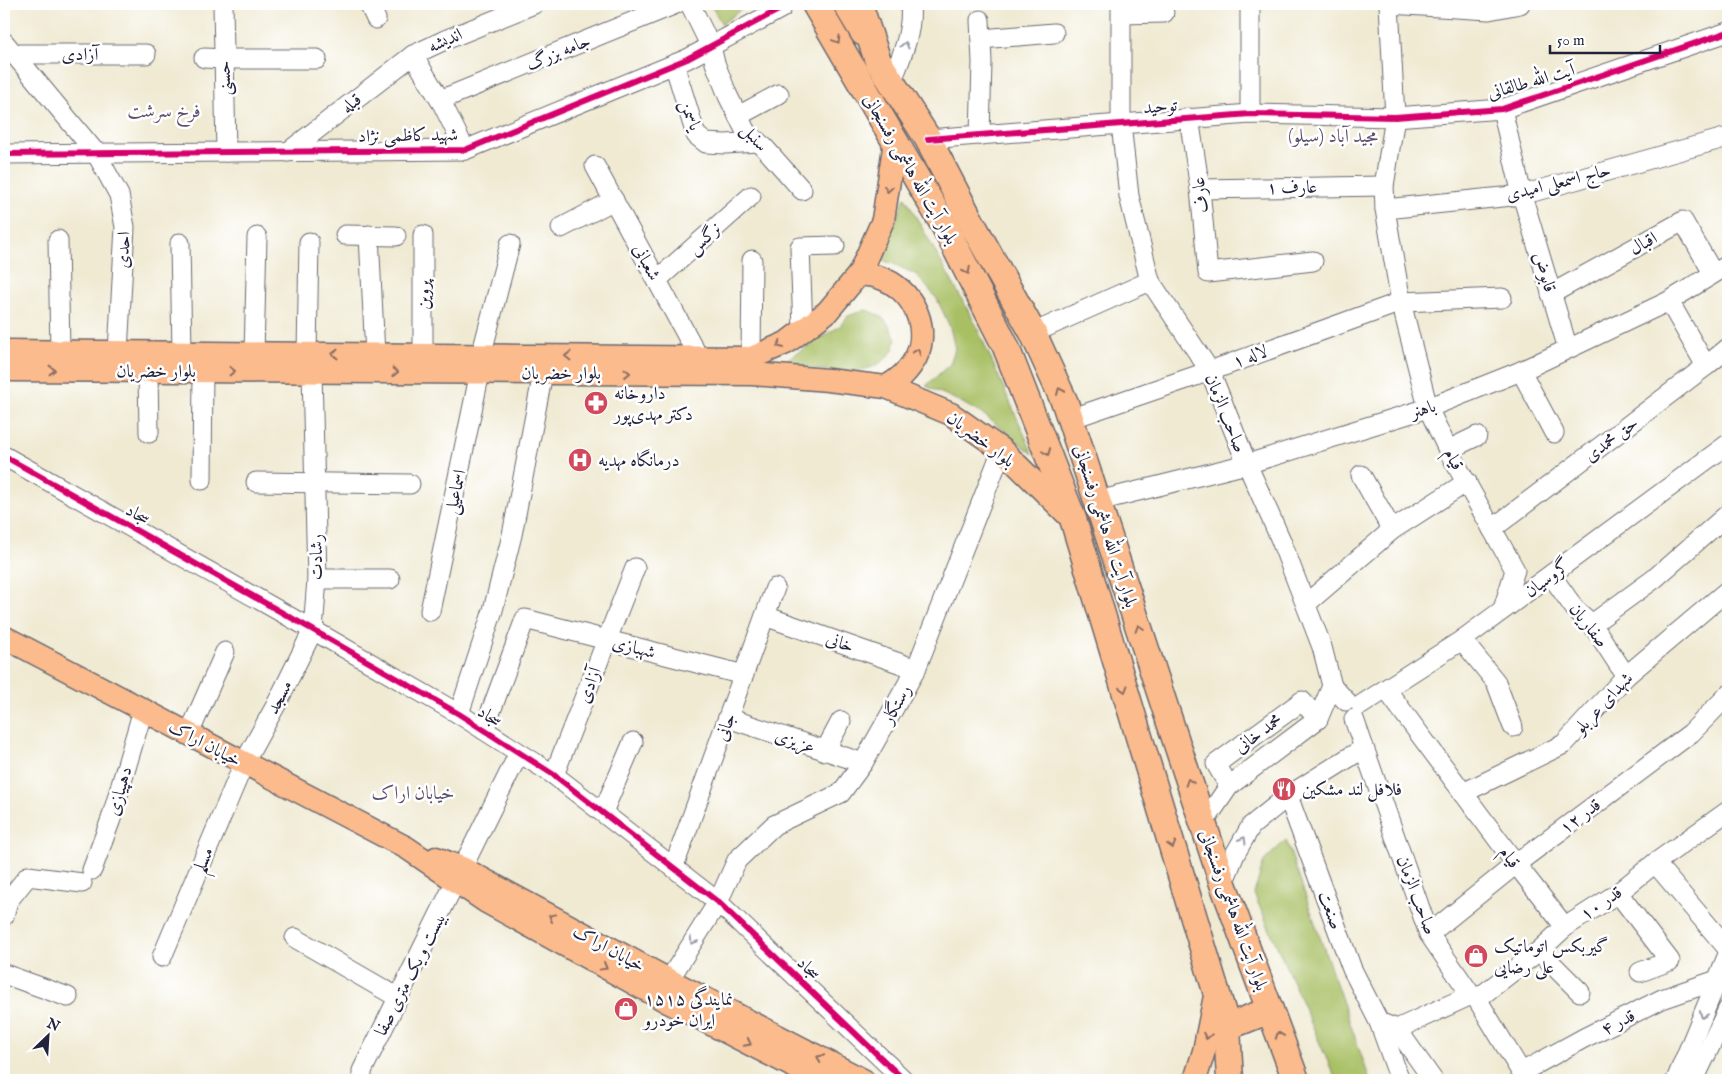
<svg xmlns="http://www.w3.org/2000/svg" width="1732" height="1084" viewBox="0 0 1732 1084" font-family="'IM FELL English',Amiri,serif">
<rect width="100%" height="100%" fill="#fff"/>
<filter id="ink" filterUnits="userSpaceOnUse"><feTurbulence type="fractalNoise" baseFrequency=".02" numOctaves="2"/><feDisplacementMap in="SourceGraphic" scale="10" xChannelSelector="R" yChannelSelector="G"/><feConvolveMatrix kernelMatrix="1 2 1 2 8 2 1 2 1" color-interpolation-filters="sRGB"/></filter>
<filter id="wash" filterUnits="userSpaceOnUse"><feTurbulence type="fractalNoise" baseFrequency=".0096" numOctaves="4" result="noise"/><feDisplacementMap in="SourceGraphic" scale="20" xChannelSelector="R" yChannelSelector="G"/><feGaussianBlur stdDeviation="1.12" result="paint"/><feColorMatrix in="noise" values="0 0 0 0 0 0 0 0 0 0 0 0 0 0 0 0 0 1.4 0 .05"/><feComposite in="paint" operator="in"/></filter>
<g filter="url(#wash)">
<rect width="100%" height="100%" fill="#f0ead3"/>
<g fill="#a8bf63" stroke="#65704f">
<polygon points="710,4 748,4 722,24"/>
<polygon points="905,197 975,323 1033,454 987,417 961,402 926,386 950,364 955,349 950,327 937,299 917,275 894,264 881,260"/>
<path d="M865,310C884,315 887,321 896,339C895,342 894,347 893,350C871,385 813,368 781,363L840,326L848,316Z"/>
<polygon points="1286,840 1370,1080 1336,1080 1254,894 1264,861"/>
</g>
</g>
<g filter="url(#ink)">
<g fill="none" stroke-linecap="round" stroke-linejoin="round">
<g stroke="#6a6870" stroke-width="21">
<g id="minor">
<polyline points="223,4 226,152"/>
<polyline points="369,4 376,19"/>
<polyline points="690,4 711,47 715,63 728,96 746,132 764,147 802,190"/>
<polyline points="1121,4 1121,124 1129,196 1150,281 1210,371 1247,464 1280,538 1322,647 1332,686 1346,701"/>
<polyline points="1250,4 1250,114"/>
<polyline points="1389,4 1395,117 1384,186 1385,209 1401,302 1428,408 1448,450 1515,570 1503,609"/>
<polyline points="1389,4 1489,10 1520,4"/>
<polyline points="1122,14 1164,13"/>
<polyline points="980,20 982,62 980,135"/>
<polyline points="981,39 1054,33"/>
<polyline points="4,42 96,153 119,195 125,227 118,352"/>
<polyline points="13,54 146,54"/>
<polyline points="413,55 443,105 465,150"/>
<polyline points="204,58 224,59 317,59"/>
<polyline points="674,64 696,135 706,143 725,144 758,142"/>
<path d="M891,83C901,58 913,32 910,4"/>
<polyline points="440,100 676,4"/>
<polyline points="1502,109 1522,195 1568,349"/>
<polyline points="738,116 779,94"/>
<polyline points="1189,118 1200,189 1208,273 1313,261"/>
<polyline points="928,139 1250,114 1395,117 1502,109 1728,32"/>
<polyline points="288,152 413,55 445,40 534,4"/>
<polyline points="4,154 465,150 687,59 782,8"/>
<polyline points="595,166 699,358"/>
<polyline points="1200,189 1384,186"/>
<polyline points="1385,209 1522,195 1728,137"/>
<polyline points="561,228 614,200"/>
<polyline points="345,235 396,236"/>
<polyline points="369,235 375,355"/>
<polyline points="58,240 60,352"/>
<polyline points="180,243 182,353"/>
<polyline points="657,280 751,196"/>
<polyline points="1551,294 1683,221 1713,273"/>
<polyline points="1669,301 1706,366"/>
<polyline points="803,330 800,247 835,246"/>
<polyline points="1033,333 1150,281"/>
<polyline points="254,354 257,237"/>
<polyline points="307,354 309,242"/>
<polyline points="423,355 423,235"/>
<polyline points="481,356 510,244"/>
<polyline points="751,358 752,260"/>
<polyline points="148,371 149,433"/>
<polyline points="1521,371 1554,433"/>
<polyline points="1070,419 1210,371 1401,302 1502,298"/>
<polyline points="1448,450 1477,436"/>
<polyline points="4,456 313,630 459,714 554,775 718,902 904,1080"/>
<polyline points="1361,475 1392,530"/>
<polyline points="202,480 203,371"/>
<polyline points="256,482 410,484"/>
<polyline points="1098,501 1247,464 1428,408 1521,371 1568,349 1669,301 1728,265"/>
<polyline points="1492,529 1706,366 1728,348"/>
<polyline points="1551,575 1575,609 1592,624 1626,676"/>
<polyline points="317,579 390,579"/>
<polyline points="1306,604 1392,530 1467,482"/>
<polyline points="430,611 480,372"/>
<polyline points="765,616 916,669"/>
<polyline points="1592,624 1654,579 1728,514"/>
<polyline points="1462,640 1496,682 1513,727"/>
<polyline points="1386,689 1516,864 1565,927"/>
<polyline points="1361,705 1462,640 1728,444"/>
<polyline points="459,714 493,610 512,535 543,373"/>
<polyline points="728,718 863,763"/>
<polyline points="1354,719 1429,934 1471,995 1477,999 1526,1080"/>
<polyline points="484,730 525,619 744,675"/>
<polyline points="189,734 225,652"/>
<polyline points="825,751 841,721"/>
<polyline points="554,775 635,568"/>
<polyline points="1229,786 1216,764 1302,701 1318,719"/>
<polyline points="1463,793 1564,744 1626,676 1728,590"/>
<polyline points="1288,796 1352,969 1379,1022 1397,1029 1433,1080"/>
<polyline points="603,812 633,742"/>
<polyline points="1203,824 1229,786 1318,719 1332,686"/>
<polyline points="1655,863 1728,949"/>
<polyline points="674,866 775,588"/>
<polyline points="92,870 111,819 143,710"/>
<polyline points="1223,884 1235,854 1251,826 1288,796 1364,748"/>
<polyline points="1618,893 1670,961 1640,972"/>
<polyline points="4,916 8,901 28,876 82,883"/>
<polyline points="1429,934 1516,864 1691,733 1728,695"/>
<polyline points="295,938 397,997"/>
<polyline points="1539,951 1580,992"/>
<polyline points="162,957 244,763 276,705 313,630 317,579 312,372"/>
<polyline points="4,974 68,997"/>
<polyline points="669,980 718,902 737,860 774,825 841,793 863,763 916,669 1002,450"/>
<polyline points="1477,999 1539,951 1565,927 1618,893 1655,863 1728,811"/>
<polyline points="1379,1022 1400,1080"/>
<polyline points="1397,1029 1471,995"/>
<polyline points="1522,1072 1584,1038 1662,999 1717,980"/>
<polyline points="362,1080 362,1071 519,753"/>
<polyline points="1676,1080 1728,954"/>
<polyline points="1694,1080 1728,1009"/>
</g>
</g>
<g stroke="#6a6870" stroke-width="25">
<g id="major">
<polyline points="844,4 862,34"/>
<path d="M859,274C865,275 872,275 878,277C914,288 934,332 912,364C905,375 896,381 886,387"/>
<polyline points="4,351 751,358 786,343 827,312 859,274 883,220 895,141"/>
<polyline points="4,370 752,374 828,380 886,387 951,414 1002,450 1072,519"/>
<polyline points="4,637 407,848 485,901 670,1003 820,1080"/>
<polyline points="436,858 462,868 669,980 863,1080"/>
<polyline points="1195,1080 1204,1051 1216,991"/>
</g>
</g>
<g stroke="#6a6870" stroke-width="29">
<g id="highway">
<polyline points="815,4 945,227 1006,347 1073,519 1227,1027 1230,1080"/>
<polyline points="859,4 878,61 928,139 969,218 1033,333 1065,403 1223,884 1296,1080"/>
<polyline points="1227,1027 1270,1010"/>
</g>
</g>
<use href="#minor" stroke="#fff" stroke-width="19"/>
<use href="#major" stroke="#fbbb8c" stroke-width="22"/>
<use href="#highway" stroke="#fbbb8c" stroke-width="26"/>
<g stroke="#fff" stroke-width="9">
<g id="cycleway">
<polyline points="928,139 1250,114 1395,117 1502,109 1728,32"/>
<polyline points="4,154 465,150 687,59 782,8"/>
<polyline points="4,456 313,630 459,714 554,775 718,902 904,1080"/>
</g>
</g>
<use href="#cycleway" stroke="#d6006c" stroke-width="6"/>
</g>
<defs><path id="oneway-chevron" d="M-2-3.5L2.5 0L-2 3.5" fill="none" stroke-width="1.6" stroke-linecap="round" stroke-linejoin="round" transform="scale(1.25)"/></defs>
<g stroke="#8e6e64">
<use href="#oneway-chevron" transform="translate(837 40) rotate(59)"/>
<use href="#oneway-chevron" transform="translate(888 189) rotate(99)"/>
<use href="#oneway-chevron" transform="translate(967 271) rotate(63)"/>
<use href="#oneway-chevron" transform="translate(780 345) rotate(155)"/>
<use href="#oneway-chevron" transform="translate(917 352) rotate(-71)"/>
<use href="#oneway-chevron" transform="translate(335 354) rotate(-180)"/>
<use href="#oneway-chevron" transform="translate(568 356) rotate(-179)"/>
<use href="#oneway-chevron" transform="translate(52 370)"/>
<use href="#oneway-chevron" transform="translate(232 371)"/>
<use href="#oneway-chevron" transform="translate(395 372)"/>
<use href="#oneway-chevron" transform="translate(627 373)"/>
<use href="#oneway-chevron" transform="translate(1060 391) rotate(-114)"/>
<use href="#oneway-chevron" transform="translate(1047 452) rotate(69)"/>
<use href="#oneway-chevron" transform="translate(1139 628) rotate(-108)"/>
<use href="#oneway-chevron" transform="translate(1124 689) rotate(73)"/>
<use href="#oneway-chevron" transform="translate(1189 782) rotate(-108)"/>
<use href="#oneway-chevron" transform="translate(1172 845) rotate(73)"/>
<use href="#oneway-chevron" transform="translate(552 917) rotate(-151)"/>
<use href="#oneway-chevron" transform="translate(604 967) rotate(29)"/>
<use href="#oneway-chevron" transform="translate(1279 1035) rotate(-110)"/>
<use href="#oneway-chevron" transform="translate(1207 1036) rotate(101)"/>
<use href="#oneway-chevron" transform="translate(748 1043) rotate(27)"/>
<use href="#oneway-chevron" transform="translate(820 1058) rotate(-153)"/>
</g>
<g stroke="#9c9ca7">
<use href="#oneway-chevron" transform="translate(905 45) rotate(-76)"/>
<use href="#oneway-chevron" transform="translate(1243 840) rotate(-60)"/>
<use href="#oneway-chevron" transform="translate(693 941) rotate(122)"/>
<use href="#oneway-chevron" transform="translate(1703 1015) rotate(112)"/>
</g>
</g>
<defs>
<g id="pharmacy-disc" transform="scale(1.25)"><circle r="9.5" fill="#d1495b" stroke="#fff"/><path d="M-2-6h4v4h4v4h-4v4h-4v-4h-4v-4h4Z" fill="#fff"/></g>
<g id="hospital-disc" transform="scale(1.25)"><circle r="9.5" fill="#d1495b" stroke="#fff"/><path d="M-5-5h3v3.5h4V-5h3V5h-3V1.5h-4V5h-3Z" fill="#fff"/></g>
<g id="restaurant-disc" transform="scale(1.25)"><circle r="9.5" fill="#d1495b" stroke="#fff"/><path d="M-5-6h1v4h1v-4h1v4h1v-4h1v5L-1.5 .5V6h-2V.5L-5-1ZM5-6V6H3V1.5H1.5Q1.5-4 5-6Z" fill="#fff"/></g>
<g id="shop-disc" transform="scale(1.25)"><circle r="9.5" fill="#d1495b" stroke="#fff"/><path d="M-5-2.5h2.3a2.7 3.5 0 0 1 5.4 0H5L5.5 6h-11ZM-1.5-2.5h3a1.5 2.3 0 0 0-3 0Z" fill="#fff"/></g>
</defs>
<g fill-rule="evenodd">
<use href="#pharmacy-disc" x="596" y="403"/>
<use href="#hospital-disc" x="580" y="460"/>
<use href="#restaurant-disc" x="1284" y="789"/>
<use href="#shop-disc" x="1476" y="956"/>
<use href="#shop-disc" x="626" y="1009"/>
</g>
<g text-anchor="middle" stroke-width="5" stroke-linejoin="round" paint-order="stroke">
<g font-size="18" fill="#22223b" stroke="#fff">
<text transform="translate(445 40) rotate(-24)" y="6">اندیشه</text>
<text transform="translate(558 52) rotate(-22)" y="6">جامه بزرگ</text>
<text x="80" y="60">آزادی</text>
<text transform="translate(224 78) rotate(-91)" y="6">حسنی</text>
<text transform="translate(1531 81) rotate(-16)" y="6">آیت الله طالقانی</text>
<text transform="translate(351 103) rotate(-38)" y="6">قبله</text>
<text transform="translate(1160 106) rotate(-5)" y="6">توحید</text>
<text transform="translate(691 115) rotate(69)" y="6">یاسمن</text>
<text transform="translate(408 135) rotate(-1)" y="6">شهید کاظمی نژاد</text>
<text transform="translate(755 137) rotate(50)" y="6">سنبل</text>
<text transform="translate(911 169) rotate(60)" y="6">بلوار آیت الله هاشمی رفسنجانی</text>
<text transform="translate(1558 182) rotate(-14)" y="6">حاج اسمعلی امیدی</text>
<text transform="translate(1292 187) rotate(-1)" y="6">عارف ۱</text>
<text transform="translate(1200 195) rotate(-97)" y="6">عارف</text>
<text transform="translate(704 238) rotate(-42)" y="6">نرگس</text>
<text transform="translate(1643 243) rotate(-29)" y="6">اقبال</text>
<text transform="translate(123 250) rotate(-88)" y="6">احدی</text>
<text transform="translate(647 262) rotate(62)" y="6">شعبانی</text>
<text transform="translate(1545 272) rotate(73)" y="6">قابوض</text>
<text transform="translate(423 295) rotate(-90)" y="6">پروین</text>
<text transform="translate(1250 356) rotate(-20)" y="6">لاله ۱</text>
<text x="156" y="377">بلوار خضریان</text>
<text x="561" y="379">بلوار خضریان</text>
<text transform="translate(1423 409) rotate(-19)" y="6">باهنر</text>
<text transform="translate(1226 413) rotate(68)" y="6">صاحب الزمان</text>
<text transform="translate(981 439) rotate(37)" y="6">بلوار خضریان</text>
<text transform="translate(1611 439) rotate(-37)" y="6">حق محمدی</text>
<text transform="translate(1454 459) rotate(61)" y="6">قیام</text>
<text transform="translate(455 492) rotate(-78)" y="6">اسماعیلی</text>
<text transform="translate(138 514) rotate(29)" y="6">سجاد</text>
<text transform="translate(1106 526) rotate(72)" y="6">بلوار آیت الله هاشمی رفسنجانی</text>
<text transform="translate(316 557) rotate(-90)" y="6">رشادت</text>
<text transform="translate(1547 578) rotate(-36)" y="6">گروسیان</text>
<text transform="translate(1589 625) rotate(51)" y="6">صفاریان</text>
<text transform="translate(840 642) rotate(19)" y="6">خانی</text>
<text transform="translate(634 647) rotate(14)" y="6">شهبازی</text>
<text transform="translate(589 685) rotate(-69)" y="6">آزادی</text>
<text transform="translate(279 697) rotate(-63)" y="6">مسجد</text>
<text transform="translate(1603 703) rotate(-47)" y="6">شهدای عربلو</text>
<text transform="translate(896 704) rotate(-61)" y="6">رستگار</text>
<text transform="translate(490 716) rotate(33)" y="6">سجاد</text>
<text transform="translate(725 727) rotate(-70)" y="6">جانی</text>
<text transform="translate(1258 733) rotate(-36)" y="6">محمد خانی</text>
<text transform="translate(795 741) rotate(18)" y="6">عزیزی</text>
<text transform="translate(205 743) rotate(28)" y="6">خیابان اراک</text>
<text transform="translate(119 791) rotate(-74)" y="6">دهپیازی</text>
<text transform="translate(1580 816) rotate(-37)" y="6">قدر ۱۲</text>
<text transform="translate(1510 857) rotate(53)" y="6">قیام</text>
<text transform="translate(203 860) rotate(-67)" y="6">مسلم</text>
<text transform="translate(1417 895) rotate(69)" y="6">صاحب الزمان</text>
<text transform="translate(1601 903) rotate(-34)" y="6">قدر ۱۰</text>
<text transform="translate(1234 910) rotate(70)" y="6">بلوار آیت الله هاشمی رفسنجانی</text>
<text transform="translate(1331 910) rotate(70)" y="6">صنعت</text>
<text transform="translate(609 948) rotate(29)" y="6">خیابان اراک</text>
<text transform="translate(809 968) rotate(44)" y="6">سجاد</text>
<text transform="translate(410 974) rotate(-63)" y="6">بیست و یک متری صفا</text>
<text transform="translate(1618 1022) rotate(-27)" y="6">قدر ۴</text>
</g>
<g font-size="18" fill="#22223b" stroke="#fff" text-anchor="start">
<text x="614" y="399">داروخانه<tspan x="614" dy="21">دکتر مهدی‌پور</tspan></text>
<text x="598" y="466">درمانگاه مهدیه</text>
<text x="1302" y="795">فلافل لند مشکین</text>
<text x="1494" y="952">گیربکس اتوماتیک<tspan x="1494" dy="21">علی رضایی</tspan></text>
<text x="644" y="1005">نمایندگی ۱۵۱۵<tspan x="644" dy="21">ایران خودرو</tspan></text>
</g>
<g font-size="19" fill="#5c506f" stroke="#fff">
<text x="164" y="117">فرخ سرشت</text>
<text x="1333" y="142">(مجید آباد (سیلو</text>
<text x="413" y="799">خیابان اراک</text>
</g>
</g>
<rect width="1732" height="1084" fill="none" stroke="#fff" stroke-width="20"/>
<g transform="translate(48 1036) rotate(25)" stroke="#ffffff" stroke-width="4" paint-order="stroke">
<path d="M0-4L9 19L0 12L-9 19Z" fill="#22223b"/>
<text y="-8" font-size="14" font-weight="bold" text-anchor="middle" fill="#22223b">N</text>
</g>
<path d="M1550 45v8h110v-8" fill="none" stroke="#22223b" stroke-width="2.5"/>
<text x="1557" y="45" font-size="15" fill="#22223b" stroke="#ffffff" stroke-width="4" paint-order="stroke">50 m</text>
</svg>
